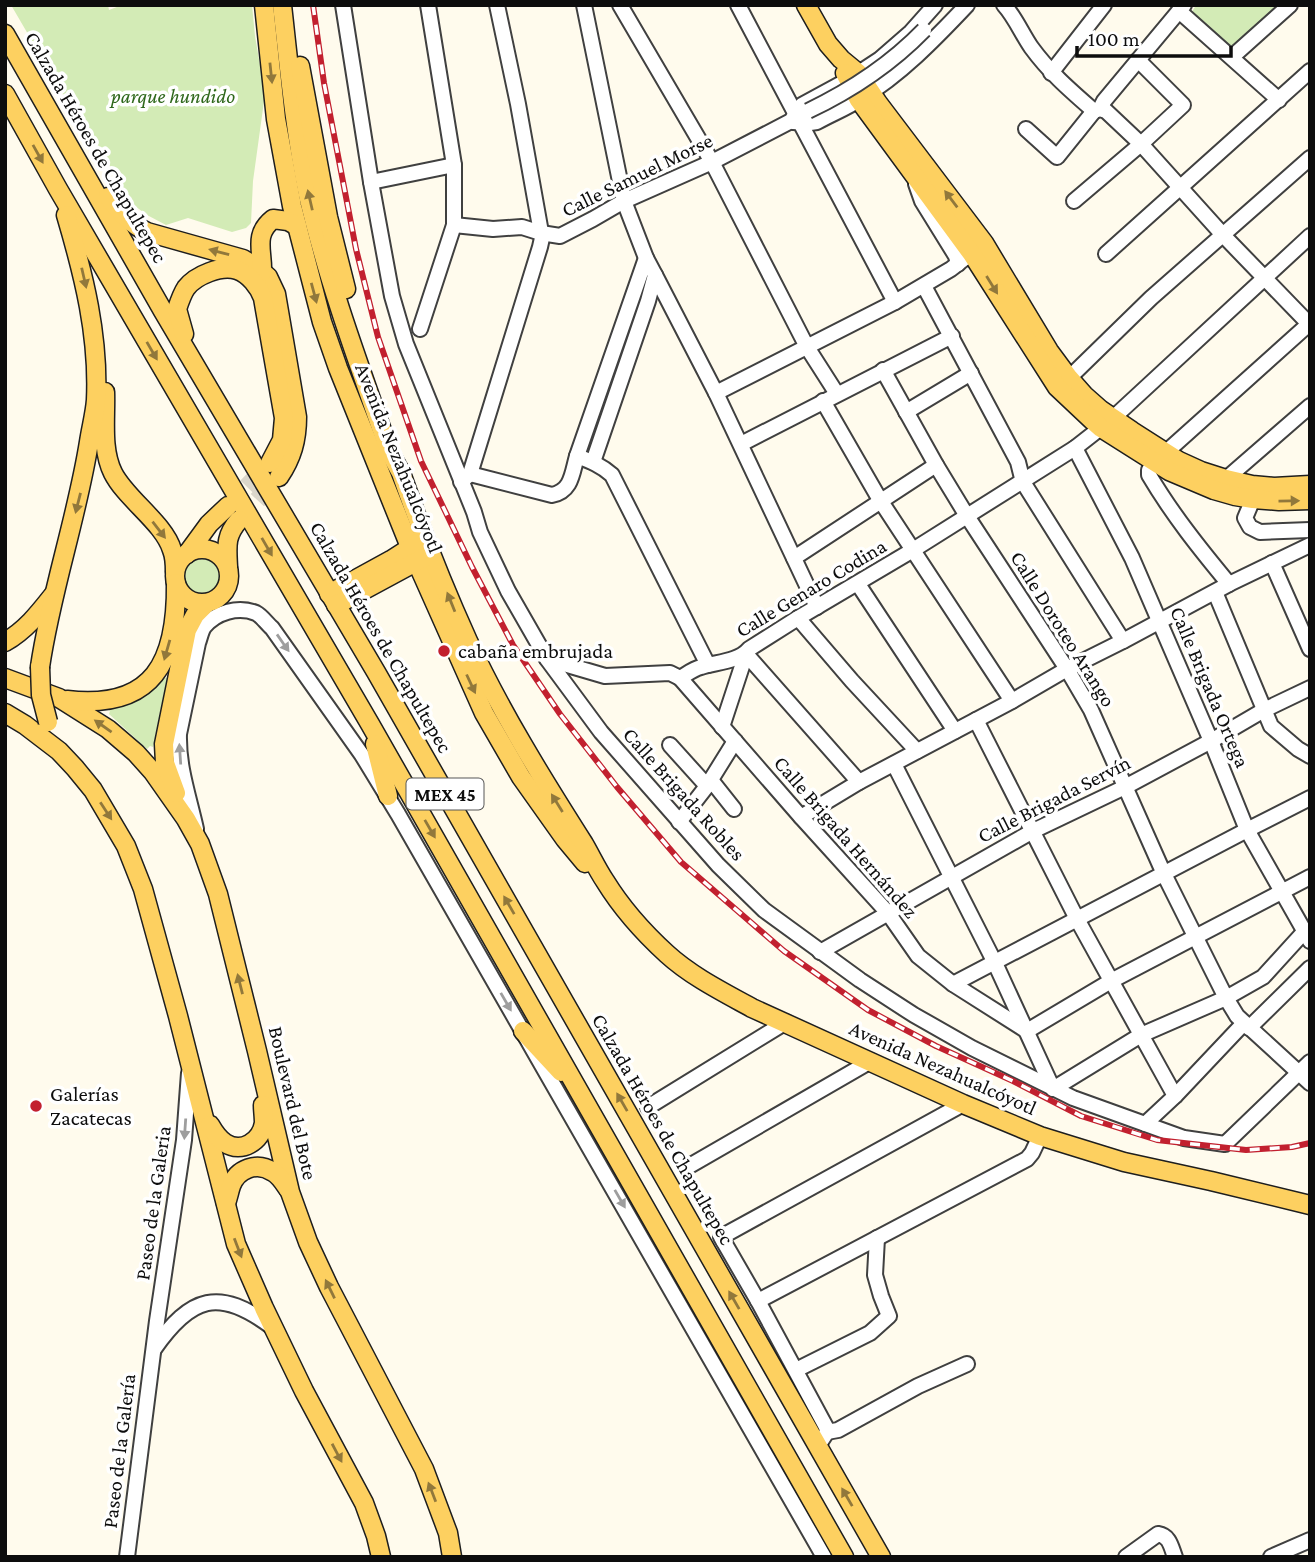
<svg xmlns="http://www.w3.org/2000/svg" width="1315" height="1562" viewBox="0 0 1315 1562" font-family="'Crimson Pro',serif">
<rect width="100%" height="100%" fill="#fffbed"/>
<g fill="#d3ebb6">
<polygon points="11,5 108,5 109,10 122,5 252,5 255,36 265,94 253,181 251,223 246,228 232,232 188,218 166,225 147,215 135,206 123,190 97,143 70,106"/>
<polygon points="1196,5 1282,5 1233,48 1192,12"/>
<circle cx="202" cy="575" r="19"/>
<polygon points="161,677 167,678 153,747 150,746 147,749 109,714 110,711 107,708"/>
</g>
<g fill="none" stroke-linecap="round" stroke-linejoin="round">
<g stroke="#dbd7cb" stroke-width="18" stroke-dasharray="18 9" stroke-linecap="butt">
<polyline points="228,506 268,465"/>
<polyline points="239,520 277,479"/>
</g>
<g stroke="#404040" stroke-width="18">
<g id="minor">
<polyline points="343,5 371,182 392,296 406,344 474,512 480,532 508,591 547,659 601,732 718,865 764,910 860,980 914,1015 972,1048 1073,1098 1184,1138 1225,1144 1310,1062"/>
<polyline points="584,5 624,201 646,258 655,275 648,301 593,462"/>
<polyline points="620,5 712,162 807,347 837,394"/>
<polyline points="738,5 895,302"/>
<path d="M1004,5C1015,17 1022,34 1031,47C1050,73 1070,90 1094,111L1100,109L1106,111L1141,144L1223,235L1310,325"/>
<polyline points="1179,11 1279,100"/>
<polyline points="1232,57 1290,5"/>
<polyline points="1051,73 1104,5"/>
<polyline points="1100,109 1104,101 1184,5"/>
<path d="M793,122L810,123L817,122C831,114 847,108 860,99C900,75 935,39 967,5"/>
<polyline points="1026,129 1057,157 1094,111"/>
<polyline points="371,182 454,165"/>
<polyline points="916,184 922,201 956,256 958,264"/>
<polyline points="1074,201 1141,144 1183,105 1138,60"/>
<polyline points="454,225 493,229 522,227 541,233 560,236 593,219 624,201 712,162 791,121 802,105 848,80 880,59 911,32 935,5"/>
<polyline points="1106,254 1310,71"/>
<polyline points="655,275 716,393 817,607"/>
<polyline points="924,286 1018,462 1023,482 1123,641"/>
<polyline points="420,329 454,225 454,165 428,5"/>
<polyline points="883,370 936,465 967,516 1067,669 1091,710 1164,874 1226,998 1237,1016 1310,1083"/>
<polyline points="1069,378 1151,298 1310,158"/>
<polyline points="716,393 895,302 951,269 978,248"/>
<polyline points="823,401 880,500 1012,701"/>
<polyline points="906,412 971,373"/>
<polyline points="741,444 952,336"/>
<polyline points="1075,448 1132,558 1211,741 1247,830 1310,941"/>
<polyline points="577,456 646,258"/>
<path d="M470,474L552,495C572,491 572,473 577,456C590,461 601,465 612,475L708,665"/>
<polyline points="1226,479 1310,406"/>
<polyline points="461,482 470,474 540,247 542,238 518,104 497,5"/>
<polyline points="1253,499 1245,518 1250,527 1260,532 1310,530"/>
<polyline points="794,558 936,465"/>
<polyline points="1272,563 1310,649"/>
<polyline points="858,584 955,731"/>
<path d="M1229,584C1200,549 1172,514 1149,475V470L1154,463L1310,323"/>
<polyline points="1215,592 1271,726 1298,749 1310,756"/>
<polyline points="798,618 852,681 917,751"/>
<polyline points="746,654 859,782"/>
<path d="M547,659L605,676L670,673L680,678C687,674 693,669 701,667C716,662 738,662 749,649L798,618L913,550L1075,448L1112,419L1310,236"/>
<polyline points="680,678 801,817 888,913 918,956 953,984 1027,1031 1111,981 1310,877"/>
<polyline points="976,720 1077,919 1175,1096"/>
<polyline points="722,727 746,654"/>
<polyline points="670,745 707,786"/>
<polyline points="894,764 995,963 1053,1089"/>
<polyline points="711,780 734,809"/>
<polyline points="801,817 859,782 1012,701 1067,669 1123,641 1229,584 1310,545"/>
<polyline points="679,822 707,786 735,741"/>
<path d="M196,829C189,797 178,767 179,734L198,643C200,638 201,631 204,627C216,612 238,606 256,613C262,616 267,624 272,628L362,755L398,814L824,1557"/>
<polyline points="820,952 1033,831 1125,787 1211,741 1264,710 1310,688"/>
<polyline points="953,984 1247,830 1310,798"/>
<polyline points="1249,1028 1310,968"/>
<polyline points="1053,1089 1141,1035 1226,998 1263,977 1304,932"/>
<polyline points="648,1107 786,1022"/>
<polyline points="1145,1124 1175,1096 1244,1023"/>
<polyline points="691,1165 871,1061"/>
<polyline points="758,1301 1027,1159 1032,1153 1040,1136"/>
<path d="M154,1349C191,1296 219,1287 272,1327"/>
<polyline points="796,1370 870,1333 889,1316 881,1296 875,1275 877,1238"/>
<polyline points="827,1432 838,1430 918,1386 967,1364"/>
<polyline points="818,1446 827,1432 826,1427 758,1301 721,1237 963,1104"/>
<polyline points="127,1557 157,1321 184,1140 189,1073"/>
<path d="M1126,1557L1158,1534C1170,1536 1171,1547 1175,1557"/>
<polyline points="1271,1557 1310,1540"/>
</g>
</g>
<g stroke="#1e1e1e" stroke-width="21">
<g id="major">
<polyline points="264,5 276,119 292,206 322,322 338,368 410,547 484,713 521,777 565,839 585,863"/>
<path d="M282,5C289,68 295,132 308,195C328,282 360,368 390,453L401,473C421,530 443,586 468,641C501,712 542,778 584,844C591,856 597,869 605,881C621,907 644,933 667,954C691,976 723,992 752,1008L963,1104L1040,1136L1124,1162L1211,1181L1310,1205"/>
<polyline points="806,5 828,44 841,59 858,73 878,103 984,243 1049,351 1069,378 1084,395 1101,410 1132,431 1179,461 1201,471 1226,479 1252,485 1274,487 1310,485"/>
<polyline points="5,34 163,311 376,672 881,1557"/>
<polyline points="300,66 328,217 346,289"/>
<polyline points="845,73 859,100 972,254 1057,387 1092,420 1101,428 1169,471 1214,490 1235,496 1253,499 1279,501 1310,500"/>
<polyline points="5,94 58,189 370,724 844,1557"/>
<path d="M108,197C120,212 130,224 147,232L243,259L258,268L268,277L276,294L297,417C297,440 292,458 279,477"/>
<path d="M262,272C263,251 253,235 273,219L288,221L297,226"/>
<path d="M184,334L177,309C179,303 182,294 186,288C196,275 221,265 237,270C249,274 259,287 263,298L284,418L282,440L270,463"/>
<path d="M105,392C106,418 101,449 113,473C126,499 164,523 172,550C175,557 175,565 175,572"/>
<circle cx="202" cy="576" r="27"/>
<polyline points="187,554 209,524 228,506"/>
<path d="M228,567C227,546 225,536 239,520"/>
<polyline points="329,594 391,560 419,542"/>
<polyline points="336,605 425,557"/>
<path d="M5,642C26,630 39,613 54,594"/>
<path d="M40,667C51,591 77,518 89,442C91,428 95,414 96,400C99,336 84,276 66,215"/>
<polyline points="5,678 59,698 108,729 136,753 153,772 186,819 200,844 218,894 257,1051 290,1192 308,1242 329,1287 424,1469 448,1533 452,1557"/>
<path d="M67,700C154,710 177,661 176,583"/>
<polyline points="5,713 25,725 59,751 75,768 93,790 126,846 143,889 178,1016 236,1244 264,1308 304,1391 364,1503 376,1536 381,1557"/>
<polyline points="375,744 388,796"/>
<polyline points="176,793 165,763 164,744 187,630 195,615 207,603"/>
<polyline points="523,1031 561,1072"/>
<path d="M210,1125C214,1132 219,1139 225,1143C242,1154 261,1141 264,1123C264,1117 263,1110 263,1105"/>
<path d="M226,1203C228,1198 229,1192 231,1186C237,1169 257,1161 273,1172C280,1176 284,1183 288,1189"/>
</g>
</g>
<use href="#minor" stroke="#fff" stroke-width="14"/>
<use href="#major" stroke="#fdd060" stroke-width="18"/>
<g stroke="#c2202f" stroke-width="6">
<polyline id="rail" points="313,5 324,83 356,249 378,337 421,461 472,567 513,645 560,714 617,787 681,862 784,951 868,1010 936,1046 1013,1081 1081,1116 1157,1140 1246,1150 1292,1147 1310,1143"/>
</g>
<use href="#rail" stroke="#fff" stroke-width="3.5" stroke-dasharray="10" stroke-linecap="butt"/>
<g stroke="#404040" stroke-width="18" stroke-linecap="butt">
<path id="minor-bridge" d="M808,111C852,90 891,64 924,30"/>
</g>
<g stroke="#1e1e1e" stroke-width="21" stroke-linecap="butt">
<polyline id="major-bridge" points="40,667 41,695 48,722"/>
</g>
<use href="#minor-bridge" stroke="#fff" stroke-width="14"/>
<use href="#major-bridge" stroke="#fdd060" stroke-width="18"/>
</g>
<defs><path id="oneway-solid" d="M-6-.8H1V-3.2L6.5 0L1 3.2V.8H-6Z" transform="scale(1.75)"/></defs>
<g fill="#91783b">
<use href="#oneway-solid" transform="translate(271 73) rotate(84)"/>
<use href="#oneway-solid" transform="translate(38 154) rotate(61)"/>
<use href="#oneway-solid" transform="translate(951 199) rotate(-127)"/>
<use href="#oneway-solid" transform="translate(310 200) rotate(-103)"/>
<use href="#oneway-solid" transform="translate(219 252) rotate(-165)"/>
<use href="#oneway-solid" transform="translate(84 278) rotate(77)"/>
<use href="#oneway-solid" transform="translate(992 285) rotate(58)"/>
<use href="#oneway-solid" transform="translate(314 293) rotate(75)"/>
<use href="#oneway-solid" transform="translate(152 351) rotate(60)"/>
<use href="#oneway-solid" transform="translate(1289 501) rotate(-1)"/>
<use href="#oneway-solid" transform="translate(78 503) rotate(104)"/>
<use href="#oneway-solid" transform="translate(159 530) rotate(52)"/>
<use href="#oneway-solid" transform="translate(267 547) rotate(60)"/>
<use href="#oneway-solid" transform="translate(451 602) rotate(-112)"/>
<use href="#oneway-solid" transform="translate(167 650) rotate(106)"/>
<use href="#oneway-solid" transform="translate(471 684) rotate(65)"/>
<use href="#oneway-solid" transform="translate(103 726) rotate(-145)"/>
<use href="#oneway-solid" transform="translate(557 803) rotate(-122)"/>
<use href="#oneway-solid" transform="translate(106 811) rotate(57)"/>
<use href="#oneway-solid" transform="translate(430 829) rotate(60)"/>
<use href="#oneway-solid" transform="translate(509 905) rotate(-120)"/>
<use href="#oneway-solid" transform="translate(240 984) rotate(-104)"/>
<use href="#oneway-solid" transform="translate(622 1102) rotate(-120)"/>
<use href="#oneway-solid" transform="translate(238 1248) rotate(69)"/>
<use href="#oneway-solid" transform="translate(330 1289) rotate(-116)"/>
<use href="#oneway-solid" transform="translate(734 1300) rotate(-120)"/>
<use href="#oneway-solid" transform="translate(337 1453) rotate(62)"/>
<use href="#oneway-solid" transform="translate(432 1492) rotate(-111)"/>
<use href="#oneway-solid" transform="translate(847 1497) rotate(-120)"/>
</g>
<g fill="#9e9e9e">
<use href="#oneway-solid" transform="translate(283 643) rotate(55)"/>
<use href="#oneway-solid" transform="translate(180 754) rotate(-94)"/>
<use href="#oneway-solid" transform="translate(506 1002) rotate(60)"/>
<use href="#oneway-solid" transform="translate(185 1129) rotate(94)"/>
<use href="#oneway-solid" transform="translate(620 1199) rotate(60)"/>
</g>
<g fill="#c2202f" stroke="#fff" stroke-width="2.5">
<circle cx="444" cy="651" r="7"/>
<circle cx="36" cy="1106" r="7"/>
</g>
<g text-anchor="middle" stroke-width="7" stroke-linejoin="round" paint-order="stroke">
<rect fill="#fff" stroke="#565656" stroke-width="2" x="406.5" y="778.5" width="77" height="31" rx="5"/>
<g font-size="19" font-weight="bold" fill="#0d0d0d">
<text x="445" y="801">MEX 45</text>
</g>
<g font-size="21" font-style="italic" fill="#2e671b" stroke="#fff">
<text x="173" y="103">parque hundido</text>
</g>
<g font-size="21" fill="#0d0d0d" stroke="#fff">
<text transform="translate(96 147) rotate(60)" y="7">Calzada Héroes de Chapultepec</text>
<text transform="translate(637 175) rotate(-26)" y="7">Calle Samuel Morse</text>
<text transform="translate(399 458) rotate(68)" y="7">Avenida Nezahualcóyotl</text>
<text transform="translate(811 588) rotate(-31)" y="7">Calle Genaro Codina</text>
<text transform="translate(1063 629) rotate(58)" y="7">Calle Doroteo Arango</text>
<text transform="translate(381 637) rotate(60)" y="7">Calzada Héroes de Chapultepec</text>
<text transform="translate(1210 687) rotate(67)" y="7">Calle Brigada Ortega</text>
<text transform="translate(684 794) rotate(48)" y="7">Calle Brigada Robles</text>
<text transform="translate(1054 799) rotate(-27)" y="7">Calle Brigada Servín</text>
<text transform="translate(846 837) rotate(49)" y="7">Calle Brigada Hernández</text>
<text transform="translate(943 1068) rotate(24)" y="7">Avenida Nezahualcóyotl</text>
<text transform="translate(293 1103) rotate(77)" y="7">Boulevard del Bote</text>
<text transform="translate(663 1129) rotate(60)" y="7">Calzada Héroes de Chapultepec</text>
<text transform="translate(153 1203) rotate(-82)" y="7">Paseo de la Galeria</text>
<text transform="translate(119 1451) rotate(-83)" y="7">Paseo de la Galería</text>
</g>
<g font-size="21" fill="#0d0d0d" stroke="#fff" text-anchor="start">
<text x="458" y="658">cabaña embrujada</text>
<text x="50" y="1101">Galerías<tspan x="50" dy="24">Zacatecas</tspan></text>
</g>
</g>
<rect width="1315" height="1562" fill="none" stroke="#0d0d0d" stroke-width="14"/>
<path d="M1077 46v10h154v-10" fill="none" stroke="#0d0d0d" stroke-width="3.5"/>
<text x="1088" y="46" font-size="21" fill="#0d0d0d" stroke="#ffffff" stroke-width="5" paint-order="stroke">100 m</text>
</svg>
